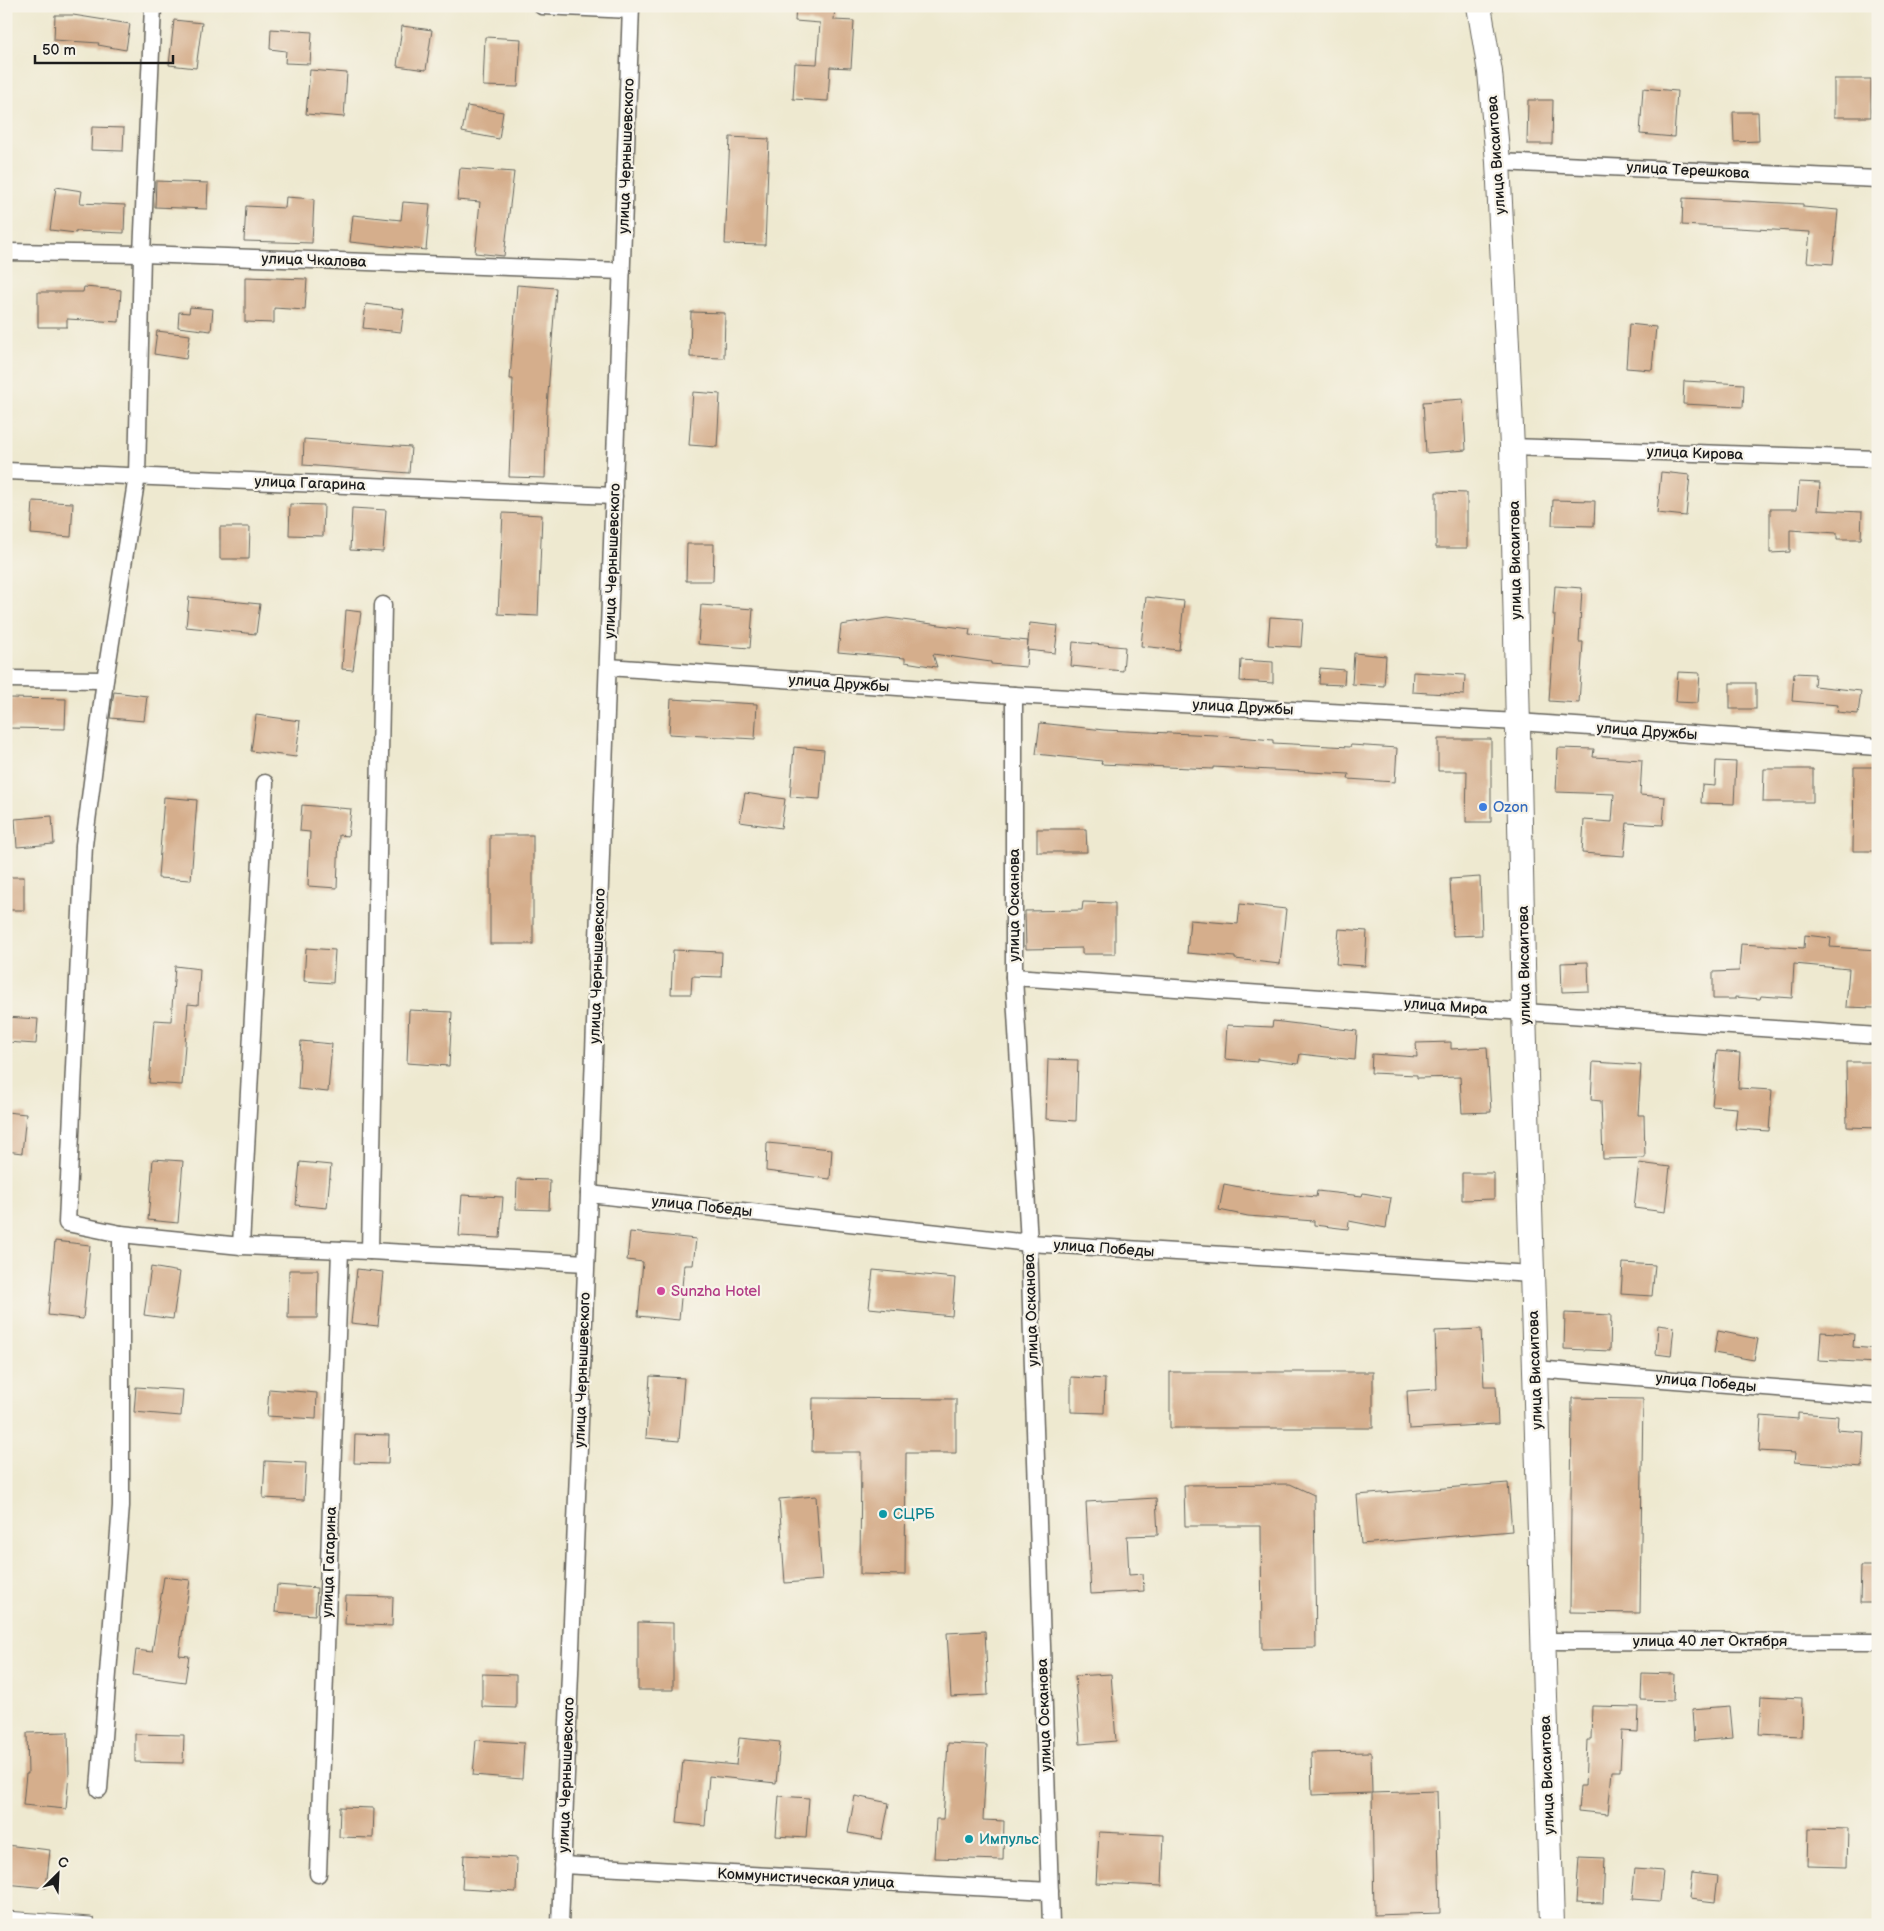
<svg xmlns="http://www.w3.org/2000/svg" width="1884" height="1931" viewBox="0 0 1884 1931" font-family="'Balsamiq Sans',sans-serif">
<rect width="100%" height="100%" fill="#f7f3e8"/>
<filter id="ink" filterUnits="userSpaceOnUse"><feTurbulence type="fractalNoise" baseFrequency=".02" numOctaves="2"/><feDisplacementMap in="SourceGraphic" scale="10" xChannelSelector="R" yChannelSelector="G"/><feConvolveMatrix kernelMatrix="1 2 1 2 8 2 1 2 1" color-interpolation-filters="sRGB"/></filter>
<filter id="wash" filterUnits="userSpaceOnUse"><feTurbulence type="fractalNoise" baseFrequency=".0096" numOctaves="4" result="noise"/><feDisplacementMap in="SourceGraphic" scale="20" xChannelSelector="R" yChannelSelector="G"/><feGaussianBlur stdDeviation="1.12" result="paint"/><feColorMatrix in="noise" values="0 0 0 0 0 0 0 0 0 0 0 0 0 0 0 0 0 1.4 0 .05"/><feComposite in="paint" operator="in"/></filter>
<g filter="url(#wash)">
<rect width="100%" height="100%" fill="#eee9d0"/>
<g id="blocks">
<g fill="#d5ae8c">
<polygon points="796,6 835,6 834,20 854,21 851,68 830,67 828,101 793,99 795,63 817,64 820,23 795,21"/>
<polygon points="55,15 73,15 130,24 126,50 98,45 99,43 54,40"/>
<polygon points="174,20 202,23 196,68 169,65"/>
<polygon points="402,26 432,30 426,70 397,66"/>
<polygon points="271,29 312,32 310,64 285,63 286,51 270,49"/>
<polygon points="485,37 521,39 518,87 483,86"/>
<polygon points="310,70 347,73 344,117 306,114"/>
<rect x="1834" y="79" width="37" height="38"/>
<polygon points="1643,88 1677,91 1674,137 1640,134"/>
<polygon points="1528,100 1553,100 1552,144 1527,144"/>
<polygon points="467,106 503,112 499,139 462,132"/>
<polygon points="1733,112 1758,112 1759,141 1734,142"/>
<polygon points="92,127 124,128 123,151 91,150"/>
<polygon points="730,137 769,139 765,245 725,244"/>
<polygon points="460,168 514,172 504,256 475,253 480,202 457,200"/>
<polygon points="156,181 208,183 207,209 155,207"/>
<polygon points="56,187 82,191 80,203 125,205 124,233 76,231 76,233 50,230"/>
<polygon points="286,197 314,199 312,243 244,241 246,206 285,208"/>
<polygon points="1683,198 1803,204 1803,207 1838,210 1833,264 1807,262 1810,232 1682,225"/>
<polygon points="403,202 430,204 426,250 350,242 353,215 401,220"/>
<polygon points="245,277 307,279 305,310 274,308 274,323 245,322"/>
<polygon points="517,285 556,288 547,407 545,478 509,477 513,379 510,379"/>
<polygon points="84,287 121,290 119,322 67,319 67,327 38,327 38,292 83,292"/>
<polygon points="366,304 404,309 401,332 363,328"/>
<polygon points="190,307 213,309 211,331 178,327 179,312 189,313"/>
<polygon points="691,312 725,313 724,358 690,357"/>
<polygon points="1629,324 1656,327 1652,370 1626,368"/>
<polygon points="157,331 190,335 186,359 154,354"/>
<polygon points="1684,381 1744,384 1743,407 1683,404"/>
<polygon points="693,392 720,394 717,447 689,445"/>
<polygon points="1463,399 1466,450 1426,453 1423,402"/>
<polygon points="304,439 411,447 409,473 303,465"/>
<polygon points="1661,472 1690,475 1686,516 1657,513"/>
<polygon points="1799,482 1820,483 1818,510 1862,512 1861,539 1837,539 1837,533 1790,530 1790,552 1770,553 1770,509 1797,509"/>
<polygon points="1436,492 1467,493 1467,548 1436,548"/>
<polygon points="1553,500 1595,501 1594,526 1552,525"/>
<polygon points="33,501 73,503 71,537 31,534"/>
<polygon points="290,504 324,505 323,536 289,535"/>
<polygon points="352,508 386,510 383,552 350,550"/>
<polygon points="503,513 542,515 538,616 498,614"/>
<polygon points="220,527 250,527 249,559 220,559"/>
<polygon points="687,544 714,544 713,581 686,581"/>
<polygon points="1555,586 1582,588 1579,642 1583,642 1579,703 1549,701 1555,615 1553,615"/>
<polygon points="189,597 260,604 256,634 186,627"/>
<polygon points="1146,597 1184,601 1179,650 1141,646"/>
<polygon points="701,605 753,609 750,648 698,644"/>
<polygon points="346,610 361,612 353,670 342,669"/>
<polygon points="1270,617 1303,619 1301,647 1268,645"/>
<polygon points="887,618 970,629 969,635 1028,641 1026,667 991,664 991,662 933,654 937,667 905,662 905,658 838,652 841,625"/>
<polygon points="1030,623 1058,626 1055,653 1027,650"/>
<polygon points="1073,642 1125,647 1123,671 1071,666"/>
<polygon points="1354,653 1386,656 1384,686 1352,684"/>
<polygon points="1241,660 1273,662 1273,683 1240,681"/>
<polygon points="1320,668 1345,670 1344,685 1319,684"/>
<polygon points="1413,672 1465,675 1464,695 1412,692"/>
<polygon points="1678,672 1700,673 1698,703 1676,702"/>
<polygon points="1794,673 1815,674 1814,686 1861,691 1858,714 1837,712 1838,705 1792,701"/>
<rect x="1730" y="683" width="26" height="26"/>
<polygon points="114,692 147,696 144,721 110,718"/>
<polygon points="8,698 66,699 65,729 8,728"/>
<polygon points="671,699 757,704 755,739 669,734"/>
<polygon points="256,715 300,721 296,757 251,751"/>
<polygon points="1040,723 1104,730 1215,735 1273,740 1273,743 1350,747 1351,745 1397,748 1395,782 1348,779 1349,774 1213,767 1213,769 1101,764 1102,761 1036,754"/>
<polygon points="1438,739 1491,739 1491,822 1466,822 1467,771 1438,771"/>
<polygon points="794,747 824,750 820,799 790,797"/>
<polygon points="1558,748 1594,749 1593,757 1642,760 1640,795 1665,797 1663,825 1627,823 1624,856 1582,853 1584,820 1612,822 1614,794 1556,792"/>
<polygon points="1716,761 1736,762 1734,804 1701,803 1702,785 1715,786"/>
<polygon points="1854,767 1878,767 1878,851 1853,851"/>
<polygon points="1764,769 1813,769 1813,802 1763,802"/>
<polygon points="745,793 785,799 781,828 740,822"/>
<polygon points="164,797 197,800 191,880 158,878"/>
<polygon points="302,805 351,809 348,836 339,835 337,888 308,886 310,832 300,831"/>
<polygon points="52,816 54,844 17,847 15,819"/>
<polygon points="1037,829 1086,829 1087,852 1037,852"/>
<rect x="490" y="835" width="43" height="109"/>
<rect x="6" y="877" width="18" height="33"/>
<polygon points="1480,877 1482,935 1453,936 1450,879"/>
<polygon points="1083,902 1115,903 1115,954 1082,954 1082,948 1026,949 1025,911 1082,910"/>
<polygon points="1240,904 1286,909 1280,964 1235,959 1235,957 1187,953 1190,920 1238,924"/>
<polygon points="1339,929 1367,931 1365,966 1336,964"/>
<polygon points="1805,935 1831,938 1830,947 1878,950 1875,1008 1846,1007 1849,969 1794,964 1792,998 1761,996 1760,999 1735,997 1735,999 1713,999 1713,972 1739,971 1741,944 1804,948"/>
<polygon points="306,948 335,950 333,983 304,981"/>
<polygon points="673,950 722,952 721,977 692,976 691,994 671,994"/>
<polygon points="1588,962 1589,991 1562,992 1561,963"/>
<polygon points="175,966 200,969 198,1005 188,1004 182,1085 149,1083 154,1020 171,1021"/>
<polygon points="409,1010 452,1012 449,1066 407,1063"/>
<polygon points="6,1017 38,1019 36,1044 6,1042"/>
<polygon points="1273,1021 1357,1031 1355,1060 1300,1054 1298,1064 1257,1059 1257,1062 1225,1059 1227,1025 1272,1027"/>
<polygon points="301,1041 332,1044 328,1092 298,1089"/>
<polygon points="1451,1042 1451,1049 1487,1047 1491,1112 1462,1113 1460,1077 1417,1078 1417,1075 1371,1073 1372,1054 1417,1057 1416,1043"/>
<polygon points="1717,1051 1740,1053 1738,1088 1772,1090 1769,1131 1735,1129 1737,1108 1712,1106"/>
<polygon points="1048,1059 1078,1060 1076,1121 1046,1119"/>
<polygon points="1593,1062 1641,1065 1638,1115 1644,1115 1645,1158 1603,1159 1601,1101 1591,1100"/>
<polygon points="1846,1062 1878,1062 1878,1128 1847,1127"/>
<polygon points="6,1112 26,1114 22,1153 6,1151"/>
<polygon points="767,1143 832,1149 830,1179 766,1171"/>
<polygon points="153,1159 183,1161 178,1223 148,1220"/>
<polygon points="300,1162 331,1165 327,1208 296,1205"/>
<polygon points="1639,1163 1670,1167 1665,1212 1634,1208"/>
<polygon points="1462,1173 1494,1173 1494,1199 1462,1200"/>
<polygon points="517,1179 550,1180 549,1210 516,1209"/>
<polygon points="1224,1184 1265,1192 1316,1197 1317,1191 1362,1196 1363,1193 1391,1198 1386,1228 1349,1221 1348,1229 1314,1225 1314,1221 1248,1216 1219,1210"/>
<polygon points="462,1195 503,1197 500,1238 459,1236"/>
<polygon points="630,1232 696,1239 693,1265 684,1265 679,1320 638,1316 643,1262 627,1260"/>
<polygon points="55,1241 90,1245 83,1319 48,1315"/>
<polygon points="1623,1263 1655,1265 1652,1296 1621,1294"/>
<polygon points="151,1267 180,1272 173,1319 144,1315"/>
<polygon points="357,1269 383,1272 378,1326 351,1323"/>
<polygon points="289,1270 318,1270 317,1318 288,1318"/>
<polygon points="873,1270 955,1278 952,1316 869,1308"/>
<polygon points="1565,1313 1611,1315 1610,1351 1564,1349"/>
<polygon points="1658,1325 1674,1327 1671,1356 1656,1354"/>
<polygon points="1481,1329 1484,1386 1496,1386 1498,1424 1409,1429 1407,1391 1437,1389 1435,1331"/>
<polygon points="1718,1331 1758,1339 1754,1360 1714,1353"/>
<polygon points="1821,1332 1854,1334 1853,1347 1878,1349 1878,1363 1819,1360"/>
<rect x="1170" y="1372" width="203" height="56"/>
<polygon points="650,1376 684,1378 679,1441 646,1438"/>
<polygon points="1071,1377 1105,1379 1104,1413 1071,1412"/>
<polygon points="136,1387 183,1390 181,1416 134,1412"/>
<polygon points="269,1389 317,1393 316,1419 267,1416"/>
<polygon points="813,1398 956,1399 956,1453 906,1453 905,1575 860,1574 861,1452 812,1452"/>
<polygon points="1572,1398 1643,1399 1640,1613 1570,1612"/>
<polygon points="1798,1413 1838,1416 1837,1430 1864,1432 1862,1467 1794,1462 1795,1453 1759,1451 1761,1416 1798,1419"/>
<polygon points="355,1434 389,1435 388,1464 354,1463"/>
<polygon points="265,1461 306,1463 304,1500 263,1498"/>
<polygon points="1508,1483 1512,1531 1361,1544 1357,1495"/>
<polygon points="1290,1484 1314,1495 1316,1648 1262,1649 1261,1526 1185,1526 1184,1485"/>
<polygon points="816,1496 822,1580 785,1583 779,1499"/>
<polygon points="1156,1498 1158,1535 1127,1536 1129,1575 1143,1574 1144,1591 1091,1594 1086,1502"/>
<polygon points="1861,1566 1878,1566 1878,1603 1860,1603"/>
<polygon points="164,1577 190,1580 179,1655 189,1656 185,1682 133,1675 136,1650 152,1652"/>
<polygon points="277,1585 317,1588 315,1615 275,1612"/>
<polygon points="346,1596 393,1597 392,1626 345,1624"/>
<polygon points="638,1622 673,1623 673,1690 638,1690"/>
<polygon points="985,1631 988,1695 951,1697 947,1633"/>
<polygon points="1642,1673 1674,1674 1673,1701 1641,1700"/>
<polygon points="482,1674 516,1675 516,1708 482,1707"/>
<polygon points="1111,1674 1116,1741 1080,1744 1075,1676"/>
<polygon points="1761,1696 1802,1698 1801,1736 1759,1734"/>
<polygon points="1592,1706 1639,1707 1638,1732 1622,1731 1620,1771 1612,1771 1608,1814 1578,1811 1580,1786 1585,1786 1587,1740 1591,1740"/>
<polygon points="1730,1706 1733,1738 1694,1741 1692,1709"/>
<polygon points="68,1732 69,1773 66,1809 23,1805 26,1774 28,1774 27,1733"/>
<polygon points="135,1734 184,1735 183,1763 135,1762"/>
<polygon points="739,1738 780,1742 776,1783 709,1776 705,1826 677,1823 683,1760 736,1765"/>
<polygon points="476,1740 524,1743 522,1779 473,1775"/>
<polygon points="948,1743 987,1745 983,1820 1004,1821 1003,1860 934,1858 936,1819 943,1819"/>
<polygon points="1371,1752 1372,1793 1312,1795 1311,1753"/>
<polygon points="1437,1791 1440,1913 1374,1915 1372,1793"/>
<polygon points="779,1796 809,1798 806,1838 776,1836"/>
<polygon points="855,1796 889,1803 882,1839 848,1833"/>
<polygon points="340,1807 374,1808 373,1838 339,1837"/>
<polygon points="1809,1828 1848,1829 1847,1867 1808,1866"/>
<polygon points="1099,1832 1164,1835 1162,1886 1096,1883"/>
<polygon points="6,1845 50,1850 46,1888 6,1884"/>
<polygon points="464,1855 517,1858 516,1892 462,1889"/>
<polygon points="1579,1857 1605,1858 1603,1903 1576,1902"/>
<polygon points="1635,1869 1663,1871 1660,1901 1632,1899"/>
<polygon points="1692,1873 1718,1876 1715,1902 1689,1899"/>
</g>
</g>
</g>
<g filter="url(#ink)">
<use href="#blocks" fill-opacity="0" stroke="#66645b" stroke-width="1"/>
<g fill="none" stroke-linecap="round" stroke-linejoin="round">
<g stroke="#66645b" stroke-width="11">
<polyline id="lane" points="6,1916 90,1922"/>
</g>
<g stroke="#66645b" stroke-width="19">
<g id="street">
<polyline points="153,6 142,254 137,476 105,680 84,845 67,1223 121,1234 241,1246 370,1251 586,1263"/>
<polyline points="542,6 631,10"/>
<polyline points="1498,162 1878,179"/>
<polyline points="6,252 142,254 622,271"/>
<polyline points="1512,447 1878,459"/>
<polyline points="6,471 614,496"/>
<polyline points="608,667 1014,695 1518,722 1878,747"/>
<polyline points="6,679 105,680"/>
<polyline points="1014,695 1014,977 1029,1243 1051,1925"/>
<polyline points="1014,977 1878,1036"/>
<polyline points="589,1194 1029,1243 1532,1274"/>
<polyline points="241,1246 265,783"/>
<polyline points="370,1251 383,605"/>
<polyline points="1535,1369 1878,1396"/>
<polyline points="1543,1641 1878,1642"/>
<polyline points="99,1789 121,1506 121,1234"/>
<polyline points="562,1865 1050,1891"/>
<polyline points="318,1874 340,1250"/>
<polyline points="560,1925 589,1194 631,6"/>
</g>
</g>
<g stroke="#66645b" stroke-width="26">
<polyline id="secondary" points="1479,6 1490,72 1498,162 1512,447 1524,1011 1552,1925"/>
</g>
<use href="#lane" stroke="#fff" stroke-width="9"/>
<use href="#street" stroke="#fff" stroke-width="16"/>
<use href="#secondary" stroke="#fff" stroke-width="24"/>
</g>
</g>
<circle fill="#3f7fe0" stroke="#f7f3e8" stroke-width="2" cx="1483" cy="807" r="5"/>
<circle fill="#d1479c" stroke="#f7f3e8" stroke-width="2" cx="661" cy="1291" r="5"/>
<g fill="#0f9aa8" stroke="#f7f3e8" stroke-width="2">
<circle cx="883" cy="1514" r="5"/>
<circle cx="969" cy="1839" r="5"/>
</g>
<g text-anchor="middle" stroke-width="4.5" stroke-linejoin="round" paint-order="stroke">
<g font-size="15" fill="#1c1c1c" stroke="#f7f3e8">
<text transform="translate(1496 155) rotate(-94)" y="5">улица Висаитова</text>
<text transform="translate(626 156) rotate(-88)" y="5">улица Чернышевского</text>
<text transform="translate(1688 170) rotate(3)" y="5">улица Терешкова</text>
<text transform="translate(314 260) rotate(2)" y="5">улица Чкалова</text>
<text transform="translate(1695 453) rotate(2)" y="5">улица Кирова</text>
<text transform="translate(310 483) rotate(2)" y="5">улица Гагарина</text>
<text transform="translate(1515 560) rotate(-91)" y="5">улица Висаитова</text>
<text transform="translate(612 561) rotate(-88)" y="5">улица Чернышевского</text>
<text transform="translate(839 683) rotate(4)" y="5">улица Дружбы</text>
<text transform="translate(1243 707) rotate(3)" y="5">улица Дружбы</text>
<text transform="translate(1647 731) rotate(4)" y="5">улица Дружбы</text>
<text transform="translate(1014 905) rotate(-90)" y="5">улица Осканова</text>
<text transform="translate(1524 965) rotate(-91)" y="5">улица Висаитова</text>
<text transform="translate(597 966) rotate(-88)" y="5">улица Чернышевского</text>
<text transform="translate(1446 1006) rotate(4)" y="5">улица Мира</text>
<text transform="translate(702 1206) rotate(6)" y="5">улица Победы</text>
<text transform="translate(1104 1248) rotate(4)" y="5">улица Победы</text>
<text transform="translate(1031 1310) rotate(-92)" y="5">улица Осканова</text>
<text transform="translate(582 1370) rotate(-88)" y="5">улица Чернышевского</text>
<text transform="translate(1535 1370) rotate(-92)" y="5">улица Висаитова</text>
<text transform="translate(1706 1382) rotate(5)" y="5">улица Победы</text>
<text transform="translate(329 1562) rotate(-88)" y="5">улица Гагарина</text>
<text x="1710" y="1646">улица 40 лет Октября</text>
<text transform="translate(1044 1715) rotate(-92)" y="5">улица Осканова</text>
<text transform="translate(566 1775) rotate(-88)" y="5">улица Чернышевского</text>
<text transform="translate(1547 1775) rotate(-92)" y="5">улица Висаитова</text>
<text transform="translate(806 1878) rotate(3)" y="5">Коммунистическая улица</text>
</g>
<g font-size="15" fill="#366cbe" stroke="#f7f3e8" text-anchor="start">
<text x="1493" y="812">Ozon</text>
</g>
<g font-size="15" fill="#b23c85" stroke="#f7f3e8" text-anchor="start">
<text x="671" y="1296">Sunzha Hotel</text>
</g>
<g font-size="15" fill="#0d838f" stroke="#f7f3e8" text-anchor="start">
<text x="893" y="1519">СЦРБ</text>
<text x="979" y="1844">Импульс</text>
</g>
</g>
<rect width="1884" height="1931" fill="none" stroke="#f7f3e8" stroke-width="25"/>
<g transform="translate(58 1874) rotate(24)" stroke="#f7f3e8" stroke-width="4" paint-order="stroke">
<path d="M0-4L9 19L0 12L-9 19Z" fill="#1c1c1c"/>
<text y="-8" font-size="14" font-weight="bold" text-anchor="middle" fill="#1c1c1c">С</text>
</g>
<path d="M35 55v8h138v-8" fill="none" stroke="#1c1c1c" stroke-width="2.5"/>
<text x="42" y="55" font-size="15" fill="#1c1c1c" stroke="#f7f3e8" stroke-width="4" paint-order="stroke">50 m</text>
</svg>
